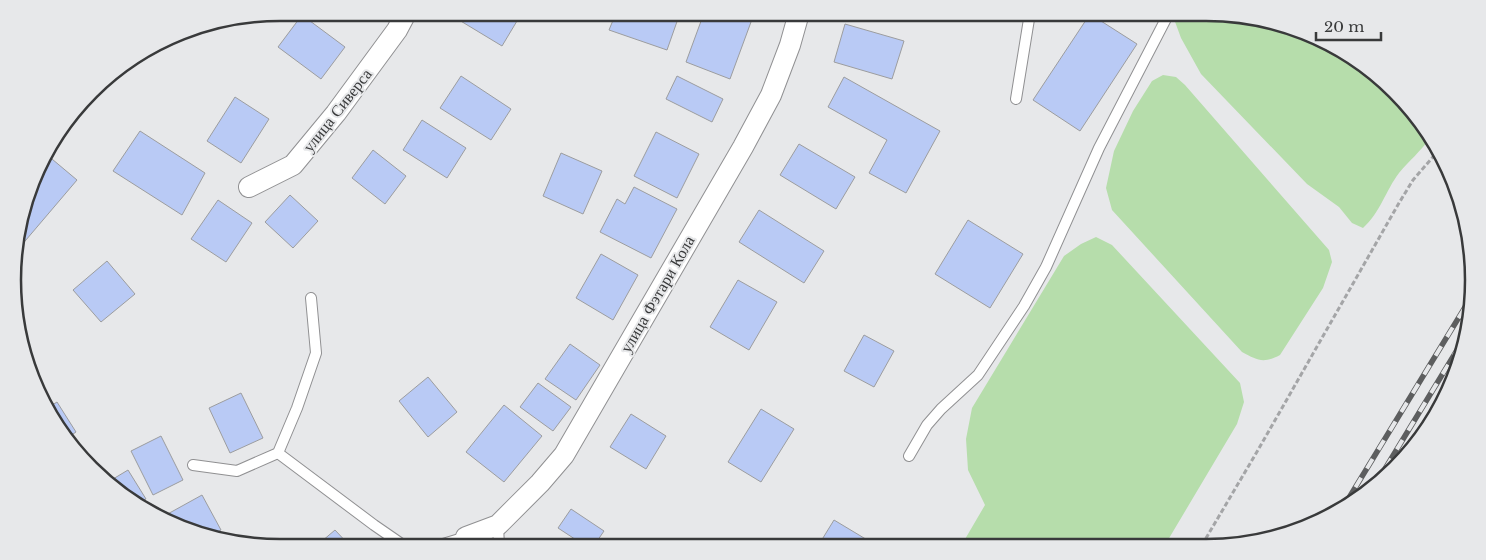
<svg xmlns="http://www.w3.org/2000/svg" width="1486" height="560" viewBox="0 0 1486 560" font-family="'Libre Baskerville',serif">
<rect width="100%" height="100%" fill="#e7e8ea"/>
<g fill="#b6ddab">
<path d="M1176,13H1206L1276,22L1369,68L1430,138C1421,151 1409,161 1399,173C1386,190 1380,213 1363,228L1352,223L1339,207L1307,184L1201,74L1181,38L1174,19Z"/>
<path d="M1163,75L1176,77L1185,85L1329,250L1332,262L1323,288L1280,355C1263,364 1257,360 1242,352L1112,210L1106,188L1114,151L1133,111L1152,81Z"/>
<polygon points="1096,237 1112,245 1240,383 1244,402 1237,424 1165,545 961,546 985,505 968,470 966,439 972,408 1064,256 1081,244"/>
</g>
<g fill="#b9caf5" stroke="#9c9d9f">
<polygon points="464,13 503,13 517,21 502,46 459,20"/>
<polygon points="616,13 680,13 667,50 609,30"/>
<polygon points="704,13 725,13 751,22 730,79 686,62"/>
<polygon points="1090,14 1137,44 1080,131 1033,100"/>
<polygon points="302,15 345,47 321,79 278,47"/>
<polygon points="845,24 904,41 892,79 834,62"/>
<polygon points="461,76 511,109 491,140 440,108"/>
<polygon points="677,76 723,99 712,122 666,99"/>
<polygon points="844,77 940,131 906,193 869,173 887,140 828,107"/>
<polygon points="235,97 269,119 241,163 207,141"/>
<polygon points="422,120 466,148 447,178 403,150"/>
<polygon points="140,131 205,173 182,215 113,171"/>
<polygon points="656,132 699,154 677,198 634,176"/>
<polygon points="799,144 855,177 836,209 780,175"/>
<polygon points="373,150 406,176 385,204 352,178"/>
<polygon points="561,153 602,171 583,214 543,196"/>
<polygon points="46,154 77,180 20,247 16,243"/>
<polygon points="634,187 677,209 651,258 600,232 617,199 625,204"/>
<polygon points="290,195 318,221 293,248 265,222"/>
<polygon points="218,200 252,223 226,262 191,239"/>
<polygon points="759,210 824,251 804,283 739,242"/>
<polygon points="968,220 1023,254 990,308 935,274"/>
<polygon points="601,254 638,275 613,320 576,298"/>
<polygon points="107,261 135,294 101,322 73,290"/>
<polygon points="738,280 777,302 749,350 710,327"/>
<polygon points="864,335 894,351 874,387 844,371"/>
<polygon points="570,344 600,365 576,400 545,379"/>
<polygon points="428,377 457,412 428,437 399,401"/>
<polygon points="538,383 571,407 553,431 520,407"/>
<polygon points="241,393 263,438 230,453 209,408"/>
<polygon points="57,402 76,432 67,438 57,428 49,407"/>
<polygon points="504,405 542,436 504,482 466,452"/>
<polygon points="761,409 794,429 761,482 728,462"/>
<polygon points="631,414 666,436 646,469 610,447"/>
<polygon points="161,436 183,480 153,495 131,451"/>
<polygon points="128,470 146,499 139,503 117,492 108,482"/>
<polygon points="202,495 221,530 208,537 164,516"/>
<polygon points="571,509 604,531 593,547 587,547 558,528"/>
<polygon points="834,520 874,544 873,546 818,546"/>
<polygon points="335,530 351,547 315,547"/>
</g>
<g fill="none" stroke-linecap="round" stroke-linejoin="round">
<g stroke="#909092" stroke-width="12">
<g id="service">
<polyline points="1016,99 1030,13"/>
<polyline points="278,453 374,525 403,545 411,547"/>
<polyline points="909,456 927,425 941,409 978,375 1024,306 1046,267 1099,148 1169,13"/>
<polyline points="193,465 237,471 278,453 297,408 316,353 311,298"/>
<polyline points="498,525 499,547"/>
<polyline points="433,547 466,537"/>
</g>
</g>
<g stroke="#909092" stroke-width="22">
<g id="minor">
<polyline points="249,187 293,165 336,113 397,30 406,13"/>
<polyline points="466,537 498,525 540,483 564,455 743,147 771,95 790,45 799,13"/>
</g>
</g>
<g stroke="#a4a5a7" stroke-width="3" stroke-dasharray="5 2.5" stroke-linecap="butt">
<polyline points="1422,433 1446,393"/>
<polyline points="1202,545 1258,450 1399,203 1413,180 1439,150"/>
</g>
<use href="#service" stroke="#fff" stroke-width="10"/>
<use href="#minor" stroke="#fff" stroke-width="20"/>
<g stroke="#5d5e5f" stroke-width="5.5">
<g id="rail">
<polyline points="1374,487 1465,337"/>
<polyline points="1344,506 1467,304"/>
</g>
</g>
<use href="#rail" stroke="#e7e8ea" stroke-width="4" stroke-dasharray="11" stroke-linecap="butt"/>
</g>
<g text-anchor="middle" stroke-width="4" stroke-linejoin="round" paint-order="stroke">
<g font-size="16" fill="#393a3b" stroke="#e7e8ea">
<text transform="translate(337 110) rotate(-52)" y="6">улица Сиверса</text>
<text transform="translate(657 294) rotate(-60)" y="6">улица Фэтари Кола</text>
</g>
</g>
<path d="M0 0H1486V560H0ZM280 21H1206A259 259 0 0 1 1465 280V280A259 259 0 0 1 1206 539H280A259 259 0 0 1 21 280V280A259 259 0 0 1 280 21Z" fill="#e7e8ea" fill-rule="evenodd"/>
<path fill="none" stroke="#393a3b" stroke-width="2.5" d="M280 21H1206A259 259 0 0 1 1465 280V280A259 259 0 0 1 1206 539H280A259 259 0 0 1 21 280V280A259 259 0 0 1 280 21Z"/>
<path d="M1316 32v8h65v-8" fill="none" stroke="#393a3b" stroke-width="2.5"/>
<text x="1324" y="32" font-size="15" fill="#393a3b" stroke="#e7e8ea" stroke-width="4" paint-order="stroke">20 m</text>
</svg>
